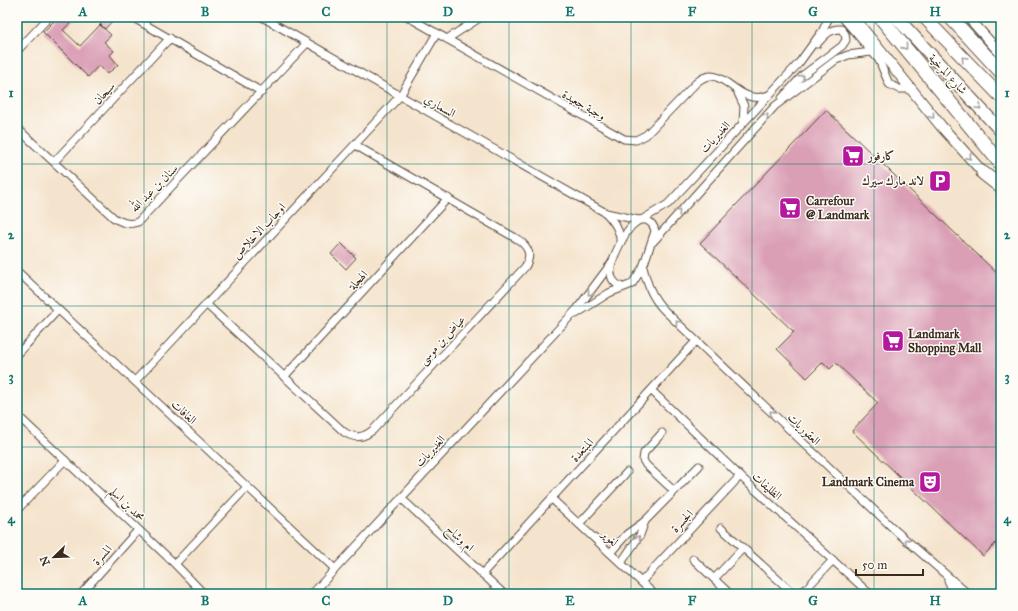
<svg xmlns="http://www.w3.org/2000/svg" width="1018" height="611" viewBox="0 0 1018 611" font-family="'IM FELL Great Primer',Amiri,serif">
<rect width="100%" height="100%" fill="#fdfcf7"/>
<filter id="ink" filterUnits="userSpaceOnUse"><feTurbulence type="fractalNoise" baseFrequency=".025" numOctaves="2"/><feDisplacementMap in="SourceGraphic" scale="8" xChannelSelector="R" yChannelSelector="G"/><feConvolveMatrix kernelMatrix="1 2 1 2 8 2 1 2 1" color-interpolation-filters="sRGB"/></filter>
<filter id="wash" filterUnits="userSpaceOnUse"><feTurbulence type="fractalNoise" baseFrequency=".012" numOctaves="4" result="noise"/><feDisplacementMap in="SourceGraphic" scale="16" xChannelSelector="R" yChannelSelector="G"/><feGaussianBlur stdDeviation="0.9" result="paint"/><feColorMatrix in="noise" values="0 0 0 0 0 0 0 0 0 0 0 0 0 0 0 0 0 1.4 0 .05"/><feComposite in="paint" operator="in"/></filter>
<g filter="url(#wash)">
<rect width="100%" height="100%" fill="#f5e4cd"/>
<g id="blocks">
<g fill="#da9fb5">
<polygon points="58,17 77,17 63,30 80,46 100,25 111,35 104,42 114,51 110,55 118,65 107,74 99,65 88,77 43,32"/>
<polygon points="106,17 112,21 105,29 100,24"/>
<polygon points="826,110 1001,277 1001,538 983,556 852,431 878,403 836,363 830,369 823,362 807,378 777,349 794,332 700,243"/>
<polygon points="341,243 356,258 346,269 331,254"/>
</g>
</g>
</g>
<g filter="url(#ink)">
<use href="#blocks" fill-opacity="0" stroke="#574638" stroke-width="1"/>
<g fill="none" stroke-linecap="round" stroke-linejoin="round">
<g stroke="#574638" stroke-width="9">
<g id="minor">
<polyline points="132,17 262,92"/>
<polyline points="262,17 606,213 639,220"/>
<path d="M408,17L624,139L636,140L646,135L696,83C723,58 735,109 769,95"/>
<polyline points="842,17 879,60 889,84 899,89 911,89"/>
<polyline points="447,39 481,17"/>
<polyline points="17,51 49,17"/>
<polyline points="738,93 744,106 743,123"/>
<path d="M782,98L803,75L842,46L846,40L845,34L841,29C830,28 824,36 817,44"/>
<path d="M17,128L114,218C123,223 128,225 138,222L307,43"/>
<polyline points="54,162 170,38"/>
<path d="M606,213C614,222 621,231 620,243"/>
<polyline points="643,219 668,204 799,63 823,30 829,17"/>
<polyline points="653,242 775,106 836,60 848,55 871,52"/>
<path d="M643,267C647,284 652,298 665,311L896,531L968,594"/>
<polyline points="17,271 335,569"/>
<path d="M206,304L344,432C355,439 363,438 373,430L525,267C532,255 529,248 519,240L355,145"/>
<path d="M576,314L609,293L632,284L643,267L655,231C653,221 643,216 635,223C626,229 609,262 611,273C611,280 615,284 622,287"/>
<polyline points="17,355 58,310"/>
<polyline points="284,377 448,198"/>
<polyline points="135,381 400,96 437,33"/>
<polyline points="652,391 740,476 870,594"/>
<polyline points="17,415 175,564 204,594"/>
<polyline points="662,433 644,453 643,460 646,465 674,491"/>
<polyline points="401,498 504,594"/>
<polyline points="552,499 654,594"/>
<polyline points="17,510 65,460"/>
<polyline points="579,524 627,472"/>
<polyline points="721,528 794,594"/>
<polyline points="610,553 627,534 645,521 699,466"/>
<polyline points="693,559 730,594"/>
<polyline points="621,563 640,535 645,521"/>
<polyline points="175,564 247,487"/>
<polyline points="482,574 696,341"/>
<polyline points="714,579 743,548"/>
<polyline points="948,580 954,594"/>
<polyline points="641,582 740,476"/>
<polyline points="81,594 138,530"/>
<polyline points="312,594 577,309 613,261"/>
<polyline points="801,594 833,560"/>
</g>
</g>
<g stroke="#574638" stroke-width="11">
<polyline id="tertiary" points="968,17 1001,54"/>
</g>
<g stroke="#574638" stroke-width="12">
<polyline id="secondary" points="853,17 941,126 988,178"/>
</g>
<g stroke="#574638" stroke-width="14">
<g id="trunk">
<polyline points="896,17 1001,131"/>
<polyline points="924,17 1001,97"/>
</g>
</g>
<g stroke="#574638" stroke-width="15">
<g id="motorway">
<polyline points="880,17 1001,164"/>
<polyline points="950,17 1001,72"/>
<polyline points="983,173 1001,187"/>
</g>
</g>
<use href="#minor" stroke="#fff" stroke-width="7"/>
<use href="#tertiary" stroke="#fff" stroke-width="9"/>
<use href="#secondary" stroke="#fff" stroke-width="10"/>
<use href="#trunk" stroke="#fff" stroke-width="12"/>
<use href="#motorway" stroke="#fff" stroke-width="13"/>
</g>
<defs><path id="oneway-chevron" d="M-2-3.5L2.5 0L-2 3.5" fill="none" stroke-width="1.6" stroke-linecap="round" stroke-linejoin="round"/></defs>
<g stroke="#a79f9a">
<use href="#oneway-chevron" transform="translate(905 47) rotate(51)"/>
<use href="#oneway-chevron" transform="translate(964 59) rotate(-134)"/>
<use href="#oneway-chevron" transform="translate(802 77) rotate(-42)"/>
<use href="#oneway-chevron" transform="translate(979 107) rotate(47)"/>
<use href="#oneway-chevron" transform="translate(766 116) rotate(-47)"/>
<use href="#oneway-chevron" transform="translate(932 116) rotate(50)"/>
<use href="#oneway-chevron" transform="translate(969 157) rotate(48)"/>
<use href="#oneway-chevron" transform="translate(678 212) rotate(-48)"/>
<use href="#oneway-chevron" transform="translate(590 293) rotate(129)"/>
<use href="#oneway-chevron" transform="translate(678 323) rotate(-136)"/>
<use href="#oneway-chevron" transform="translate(772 413) rotate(-136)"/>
<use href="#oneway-chevron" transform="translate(638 538) rotate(-61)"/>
<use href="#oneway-chevron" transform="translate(907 541) rotate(-139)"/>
</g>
</g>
<path fill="none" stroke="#0f766e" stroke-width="1" stroke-opacity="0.55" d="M144,17V594M266,17V594M387,17V594M509,17V594M631,17V594M752,17V594M874,17V594M17,164H1001M17,306H1001M17,447H1001"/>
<defs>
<g id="supermarket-square" transform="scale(1.15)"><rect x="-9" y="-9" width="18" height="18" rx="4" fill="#b5179e" stroke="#fdfcf7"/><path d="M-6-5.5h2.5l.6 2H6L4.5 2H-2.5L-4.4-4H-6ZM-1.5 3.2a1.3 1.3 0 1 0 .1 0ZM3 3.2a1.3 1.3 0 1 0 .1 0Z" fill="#fff"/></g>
<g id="parking-square" transform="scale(1.15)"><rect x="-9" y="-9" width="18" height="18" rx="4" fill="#b5179e" stroke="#fdfcf7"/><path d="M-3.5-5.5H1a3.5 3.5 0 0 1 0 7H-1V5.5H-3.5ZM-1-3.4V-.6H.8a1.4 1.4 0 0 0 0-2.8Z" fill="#fff"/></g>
<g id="theatre-square" transform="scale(1.15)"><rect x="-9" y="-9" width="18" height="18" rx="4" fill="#b5179e" stroke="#fdfcf7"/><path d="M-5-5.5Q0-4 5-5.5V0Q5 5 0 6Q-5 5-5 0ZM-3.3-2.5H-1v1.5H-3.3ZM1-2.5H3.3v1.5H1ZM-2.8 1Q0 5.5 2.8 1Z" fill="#fff"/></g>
</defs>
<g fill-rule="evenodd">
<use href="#supermarket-square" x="853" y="156"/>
<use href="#parking-square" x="940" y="181"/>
<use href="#supermarket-square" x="790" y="208"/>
<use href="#supermarket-square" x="893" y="341"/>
<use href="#theatre-square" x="930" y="482"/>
</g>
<g text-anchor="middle" stroke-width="3" stroke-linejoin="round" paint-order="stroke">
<g font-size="12" fill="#3b2a1e" stroke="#fdfcf7">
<text transform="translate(948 74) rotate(47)" y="4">شارع المرخية</text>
<text transform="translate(104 93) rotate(-47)" y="4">سيحان</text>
<text transform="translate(584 105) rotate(30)" y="4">وجبة جعيدة</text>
<text transform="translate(440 106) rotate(30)" y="4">السماري</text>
<text transform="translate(715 137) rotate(-47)" y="4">الغديريات</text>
<text transform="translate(154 188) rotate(-45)" y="4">سنان بن عبد الله</text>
<text transform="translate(259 231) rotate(-47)" y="4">اوجاب الاخلاص</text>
<text transform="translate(358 280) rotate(-47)" y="4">الهجلة</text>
<text transform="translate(442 340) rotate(-47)" y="4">عياض بن موسى</text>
<text transform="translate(184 412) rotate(43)" y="4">الغافات</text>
<text transform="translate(804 429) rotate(44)" y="4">العقوريات</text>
<text transform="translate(582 450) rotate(-47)" y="4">المبتعدة</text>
<text transform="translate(430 451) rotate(-47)" y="4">الغديريات</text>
<text transform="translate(767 486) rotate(42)" y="4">الظليفات</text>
<text transform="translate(127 504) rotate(44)" y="4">محمد بن اسلم</text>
<text transform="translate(682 521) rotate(-47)" y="4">الجسرة</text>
<text transform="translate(460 538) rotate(43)" y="4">ام وشاح</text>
<text transform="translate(610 538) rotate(43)" y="4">لغوير</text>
<text transform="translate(102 555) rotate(-48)" y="4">المسرة</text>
</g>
<g font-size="12" font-weight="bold" fill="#3b2a1e" stroke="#fdfcf7" text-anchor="start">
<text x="868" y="160">كارفور</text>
<text x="924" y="185" text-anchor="end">لاند مارك سيرك</text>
<text x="806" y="205">Carrefour<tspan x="806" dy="14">@ Landmark</tspan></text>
<text x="908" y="338">Landmark<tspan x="908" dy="14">Shopping Mall</tspan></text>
<text x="914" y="486" text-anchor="end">Landmark Cinema</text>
</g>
</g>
<rect width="1018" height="611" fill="none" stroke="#fdfcf7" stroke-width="44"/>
<g transform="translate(54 557) rotate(247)" stroke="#fdfcf7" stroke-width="3" paint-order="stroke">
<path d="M0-3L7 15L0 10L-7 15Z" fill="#3b2a1e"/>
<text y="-6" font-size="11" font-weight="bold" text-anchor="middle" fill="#3b2a1e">N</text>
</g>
<path d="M856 569v6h67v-6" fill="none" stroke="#3b2a1e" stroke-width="2"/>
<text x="862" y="569" font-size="12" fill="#3b2a1e" stroke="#fdfcf7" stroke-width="3" paint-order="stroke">50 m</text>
<rect x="22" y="22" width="974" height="567" fill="none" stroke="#0f766e" stroke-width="1.5"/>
<g font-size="13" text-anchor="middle" font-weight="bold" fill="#0f766e">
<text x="83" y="16">A</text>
<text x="205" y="16">B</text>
<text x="326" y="16">C</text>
<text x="448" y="16">D</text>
<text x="570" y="16">E</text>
<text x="692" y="16">F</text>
<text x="813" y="16">G</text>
<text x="935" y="16">H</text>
<text x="11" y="97">1</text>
<text x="1007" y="97">1</text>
<text x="11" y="239">2</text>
<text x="1007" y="239">2</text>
<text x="11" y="381">3</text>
<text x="1007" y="381">3</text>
<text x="11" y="523">4</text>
<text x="1007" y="523">4</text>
<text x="83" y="605">A</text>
<text x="205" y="605">B</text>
<text x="326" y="605">C</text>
<text x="448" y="605">D</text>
<text x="570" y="605">E</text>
<text x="692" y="605">F</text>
<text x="813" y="605">G</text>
<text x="935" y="605">H</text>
</g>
</svg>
